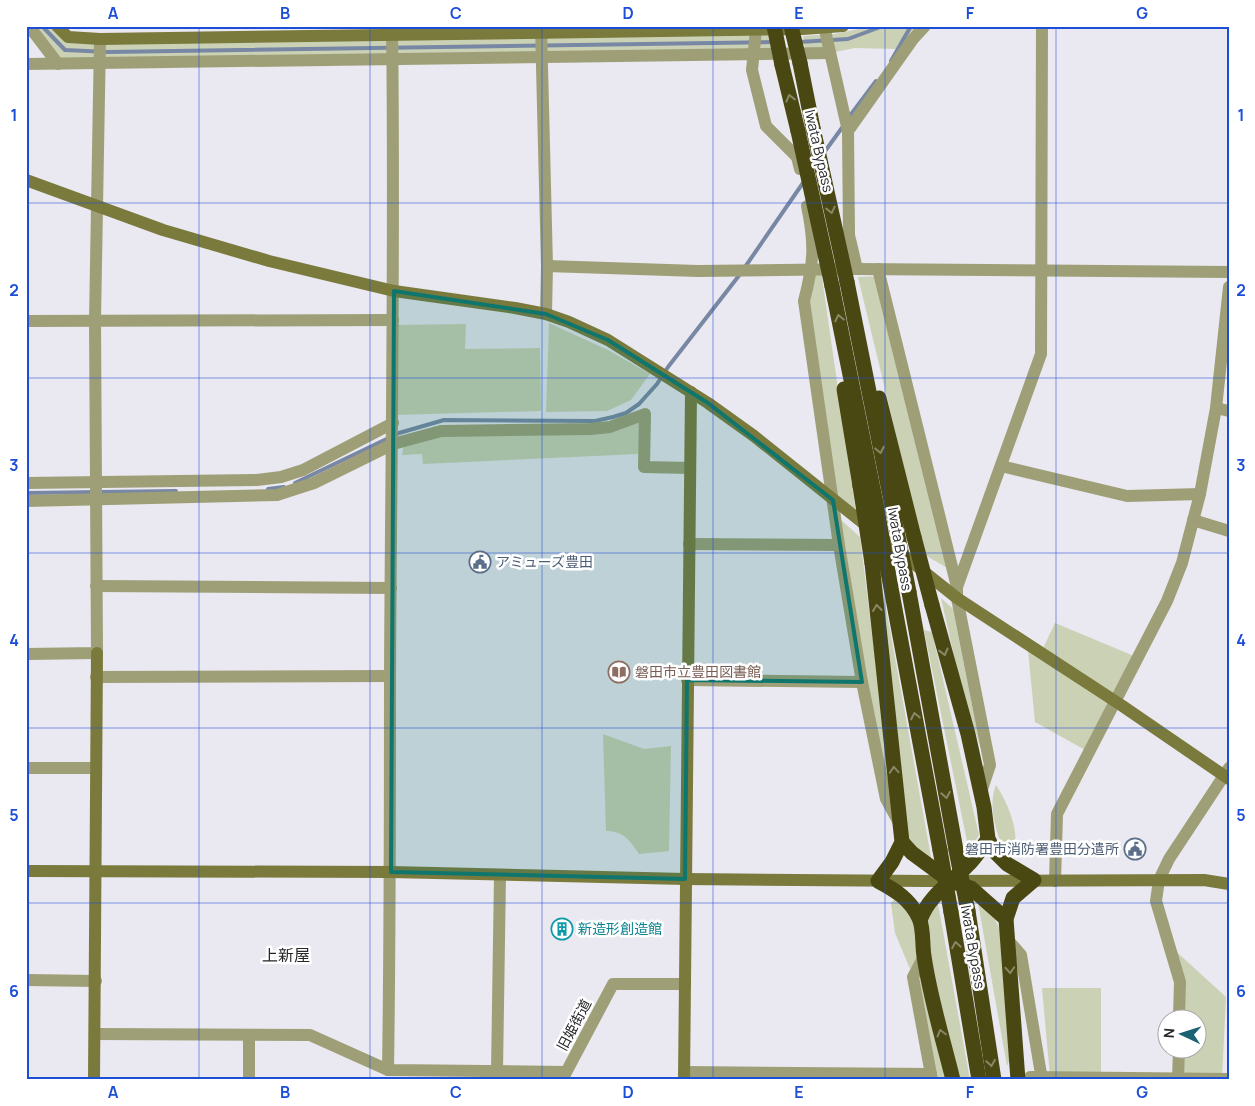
<svg xmlns="http://www.w3.org/2000/svg" width="1255" height="1106" viewBox="0 0 1255 1106" font-family="Manrope,'Noto Sans JP',sans-serif">
<rect width="100%" height="100%" fill="#eae8f0"/>
<g fill="#cbd1b5">
<polygon points="29,26 60,26 68,37 766,26 773,54 58,64"/>
<polygon points="873,26 917,26 897,49 855,48 830,53 805,49 803,36 835,34"/>
<polygon points="812,271 821,271 856,513 833,500 804,301"/>
<polygon points="879,276 954,572 925,555 858,277"/>
<polygon points="549,323 608,350 650,374 631,400 607,411 546,412"/>
<polygon points="466,324 465,349 540,348 541,411 393,415 393,325"/>
<polygon points="645,420 638,454 423,464 422,454 402,455 405,441 445,431"/>
<polygon points="841,520 860,537 890,777 881,774"/>
<polygon points="881,580 932,863 902,842"/>
<polygon points="941,598 953,609 981,750 957,669"/>
<polygon points="1055,623 1134,656 1113,700 1041,653"/>
<polygon points="924,630 932,632 979,835 969,851"/>
<polygon points="1028,650 1110,702 1087,751 1035,722"/>
<path d="M603,734L644,749L671,746L669,851L639,854C630,840 623,831 606,831Z"/>
<path d="M996,785C1005,798 1020,830 1014,846C1013,850 1009,853 1007,856C997,836 987,806 996,785Z"/>
<polygon points="900,894 917,914 923,948 910,969 895,933 891,903"/>
<polygon points="977,897 990,909 1003,936 1012,1054 1007,1066"/>
<polygon points="938,904 970,1080 953,1080 925,922"/>
<polygon points="1169,945 1226,997 1222,1078 1178,1077 1178,1049 1198,1048 1198,1018 1179,1018"/>
<polygon points="919,974 924,974 945,1080 933,1080"/>
<polygon points="1042,988 1101,988 1101,1076 1050,1076"/>
</g>
<g fill="none" stroke-linecap="round" stroke-linejoin="round">
<g stroke="#7888a4" stroke-width="4">
<polyline points="42,26 65,50 108,52 774,42"/>
<polyline points="799,42 848,39 883,26"/>
<polyline points="891,61 911,26"/>
<polyline points="849,117 876,81"/>
<polyline points="823,154 844,125"/>
<polyline points="745,267 805,180"/>
<polyline points="295,483 399,433 444,420 595,421 613,417 626,413 639,404 657,384 668,367 741,273"/>
<polyline points="268,489 284,487"/>
<polyline points="26,493 176,491"/>
</g>
<g stroke="#9e9f77" stroke-width="12">
<polyline points="29,26 58,64"/>
<polyline points="541,26 547,266 546,314"/>
<polyline points="824,26 848,131 849,235 857,269"/>
<polyline points="756,30 752,70 766,126 797,157 800,169"/>
<polyline points="26,64 830,53"/>
<polyline points="848,131 913,39 925,26"/>
<path d="M807,206C815,244 814,263 804,301L839,545L862,682L886,799L898,821"/>
<polyline points="547,266 698,271 857,269 1229,272"/>
<polyline points="878,269 957,587"/>
<polyline points="26,321 393,320"/>
<polyline points="1216,408 1229,411"/>
<polyline points="1001,466 1127,496 1200,494"/>
<polyline points="26,483 257,480 281,477 303,470 393,423"/>
<polyline points="26,501 277,495 314,483 393,444 441,431 591,429 610,427 645,414 644,467 690,468"/>
<polyline points="1193,520 1229,531"/>
<polyline points="689,544 839,545"/>
<polyline points="96,586 391,588"/>
<polyline points="26,654 97,653 95,320 100,39"/>
<polyline points="96,677 390,676"/>
<polyline points="687,680 862,682"/>
<polyline points="26,768 96,768"/>
<polyline points="981,792 990,765 957,598 957,587 1041,354 1042,26"/>
<polyline points="1055,881 1057,814 1167,601 1182,563 1200,494 1216,408 1229,287"/>
<polyline points="1008,940 1021,955 1042,1080"/>
<polyline points="924,956 913,977 932,1080"/>
<polyline points="26,980 96,981"/>
<polyline points="1179,1018 1180,982 1156,901 1159,880 1169,859 1229,768"/>
<polyline points="95,1034 310,1035 388,1070 566,1072"/>
<polyline points="249,1035 249,1080"/>
<path d="M388,1070C390,939 390,808 390,677C391,460 395,243 392,26"/>
<polyline points="497,1071 500,875"/>
<polyline points="684,1072 931,1074"/>
<polyline points="1030,1077 1229,1079"/>
<polyline points="562,1080 613,984 685,984"/>
<polyline points="1178,1080 1179,1048"/>
</g>
<g stroke="#7a7a3d" stroke-width="12">
<polyline points="57,26 68,37 100,39 803,29 843,26"/>
<polyline points="26,180 163,230 269,261 394,291 515,308 546,314 569,322 608,340 708,403 754,436 957,598 1121,705 1229,779"/>
<polyline points="26,871 391,872 685,879 928,881 1204,880 1229,884"/>
<polyline points="94,1080 97,653"/>
<polyline points="684,1080 691,392"/>
</g>
<g stroke="#494813" stroke-width="15">
<polyline points="800,63 813,128"/>
<polyline points="782,65 798,131"/>
<polyline points="847,282 892,506"/>
<polyline points="832,286 876,503"/>
<polyline points="844,389 860,486"/>
<polyline points="879,398 914,537"/>
<path d="M872,563L902,842L892,862L878,881C895,890 910,899 919,918C924,929 922,945 924,956C930,998 943,1039 953,1080"/>
<polyline points="888,572 940,850"/>
<polyline points="909,592 956,850"/>
<polyline points="932,605 968,734 984,807 988,839 995,852 1007,864 1034,880 1013,898 1006,919 1018,1080"/>
<polyline points="902,842 912,853 950,881 971,888 1006,919"/>
<polyline points="968,911 994,1080"/>
<polyline points="951,912 979,1080"/>
<path d="M920,920C929,896 948,885 966,867C975,859 981,849 988,839"/>
</g>
<g stroke="#494813" stroke-width="15">
<polyline points="774,26 782,65"/>
<polyline points="791,26 800,63"/>
<polyline points="813,128 847,282"/>
<polyline points="798,131 832,286"/>
<polyline points="860,486 872,563"/>
<polyline points="876,503 888,572"/>
<polyline points="892,506 909,592"/>
<polyline points="914,537 932,605"/>
<polyline points="940,850 951,912"/>
<polyline points="956,850 968,911"/>
</g>
</g>
<defs><path id="oneway-chevron" d="M-2-3.5L2.5 0L-2 3.5" fill="none" stroke-width="1.6" stroke-linecap="round" stroke-linejoin="round" transform="scale(1.25)"/></defs>
<g stroke="#898866">
<use href="#oneway-chevron" transform="translate(790 98) rotate(-104)"/>
<use href="#oneway-chevron" transform="translate(831 210) rotate(77)"/>
<use href="#oneway-chevron" transform="translate(839 318) rotate(-102)"/>
<use href="#oneway-chevron" transform="translate(880 450) rotate(79)"/>
<use href="#oneway-chevron" transform="translate(877 608) rotate(-97)"/>
<use href="#oneway-chevron" transform="translate(944 652) rotate(76)"/>
<use href="#oneway-chevron" transform="translate(915 716) rotate(-101)"/>
<use href="#oneway-chevron" transform="translate(894 770) rotate(-94)"/>
<use href="#oneway-chevron" transform="translate(946 795) rotate(80)"/>
<use href="#oneway-chevron" transform="translate(956 945) rotate(-100)"/>
<use href="#oneway-chevron" transform="translate(1010 970) rotate(86)"/>
<use href="#oneway-chevron" transform="translate(941 1033) rotate(-105)"/>
<use href="#oneway-chevron" transform="translate(991 1063) rotate(81)"/>
</g>
<path fill="#0f766e" fill-opacity="0.2" stroke="#0f766e" stroke-width="4" stroke-linejoin="round" d="M394,291L546,314L608,340L708,403L833,500L862,682L687,680L685,879L391,872Z"/>
<path fill="none" stroke="#1d4ed8" stroke-width="1" stroke-opacity="0.55" d="M199,26V1080M370,26V1080M542,26V1080M713,26V1080M885,26V1080M1056,26V1080M26,203H1229M26,378H1229M26,553H1229M26,728H1229M26,903H1229"/>
<defs>
<g id="civic-ring" transform="scale(1.125)"><circle r="9.5" fill="#fff" stroke="#5c6f8a" stroke-width="1.5"/><path d="M-.6-6.5H3V-4.5H.6V-3L4-1V1h2V6H-6V1h2V-1L-.6-3ZM-1.2 2.5V6h2.4V2.5Z" fill="#5c6f8a"/></g>
<g id="library-ring" transform="scale(1.125)"><circle r="9.5" fill="#fff" stroke="#8d6e63" stroke-width="1.5"/><path d="M-6-4Q-3-5.5-.7-3.5V5Q-3 3-6 4ZM6-4Q3-5.5 .7-3.5V5Q3 3 6 4Z" fill="#8d6e63"/></g>
<g id="building-ring" transform="scale(1.125)"><circle r="9.5" fill="#fff" stroke="#0f9aa8" stroke-width="1.5"/><path d="M-4-6H4V6H1V3H-1V6H-4ZM-2.5-4.3h1.7v1.8h-1.7ZM.8-4.3h1.7v1.8H.8ZM-2.5-1h1.7V.8h-1.7ZM.8-1h1.7V.8H.8Z" fill="#0f9aa8"/></g>
</defs>
<g fill-rule="evenodd">
<use href="#civic-ring" x="480" y="562"/>
<use href="#library-ring" x="619" y="672"/>
<use href="#civic-ring" x="1135" y="849"/>
<use href="#building-ring" x="562" y="929"/>
</g>
<g text-anchor="middle" stroke-width="5" stroke-linejoin="round" paint-order="stroke">
<g font-size="14" fill="#272629" stroke="#fff">
<text transform="translate(819 151) rotate(77)" y="5">Iwata Bypass</text>
<text transform="translate(900 549) rotate(80)" y="5">Iwata Bypass</text>
<text transform="translate(973 947) rotate(80)" y="5">Iwata Bypass</text>
<text transform="translate(574 1025) rotate(-62)" y="5">旧姫街道</text>
</g>
<g font-size="14" fill="#4e5e75" stroke="#fff" text-anchor="start">
<text x="496" y="567">アミューズ豊田</text>
<text x="1119" y="854" text-anchor="end">磐田市消防署豊田分遣所</text>
</g>
<g font-size="14" fill="#785e54" stroke="#fff" text-anchor="start">
<text x="635" y="677">磐田市立豊田図書館</text>
</g>
<g font-size="14" fill="#0d838f" stroke="#fff" text-anchor="start">
<text x="578" y="934">新造形創造館</text>
</g>
<g font-size="16" fill="#272629" stroke="#fff">
<text x="286" y="961">上新屋</text>
</g>
</g>
<rect width="1255" height="1106" fill="none" stroke="#ffffff" stroke-width="55"/>
<g transform="translate(1182 1034) rotate(274)"><circle r="24" fill="#ffffff" stroke="#a9a8a9"/>
<path d="M0-4L9 19L0 12L-9 19Z" fill="#1a6171"/>
<text y="-8" font-size="14" font-weight="bold" text-anchor="middle" fill="#272629">N</text>
</g>
<rect x="28" y="28" width="1200" height="1050" fill="none" stroke="#1d4ed8" stroke-width="2"/>
<g font-size="16" text-anchor="middle" font-weight="bold" fill="#1d4ed8">
<text x="113" y="19">A</text>
<text x="285" y="19">B</text>
<text x="456" y="19">C</text>
<text x="628" y="19">D</text>
<text x="799" y="19">E</text>
<text x="970" y="19">F</text>
<text x="1142" y="19">G</text>
<text x="14" y="121">1</text>
<text x="1241" y="121">1</text>
<text x="14" y="296">2</text>
<text x="1241" y="296">2</text>
<text x="14" y="471">3</text>
<text x="1241" y="471">3</text>
<text x="14" y="646">4</text>
<text x="1241" y="646">4</text>
<text x="14" y="821">5</text>
<text x="1241" y="821">5</text>
<text x="14" y="997">6</text>
<text x="1241" y="997">6</text>
<text x="113" y="1098">A</text>
<text x="285" y="1098">B</text>
<text x="456" y="1098">C</text>
<text x="628" y="1098">D</text>
<text x="799" y="1098">E</text>
<text x="970" y="1098">F</text>
<text x="1142" y="1098">G</text>
</g>
</svg>
